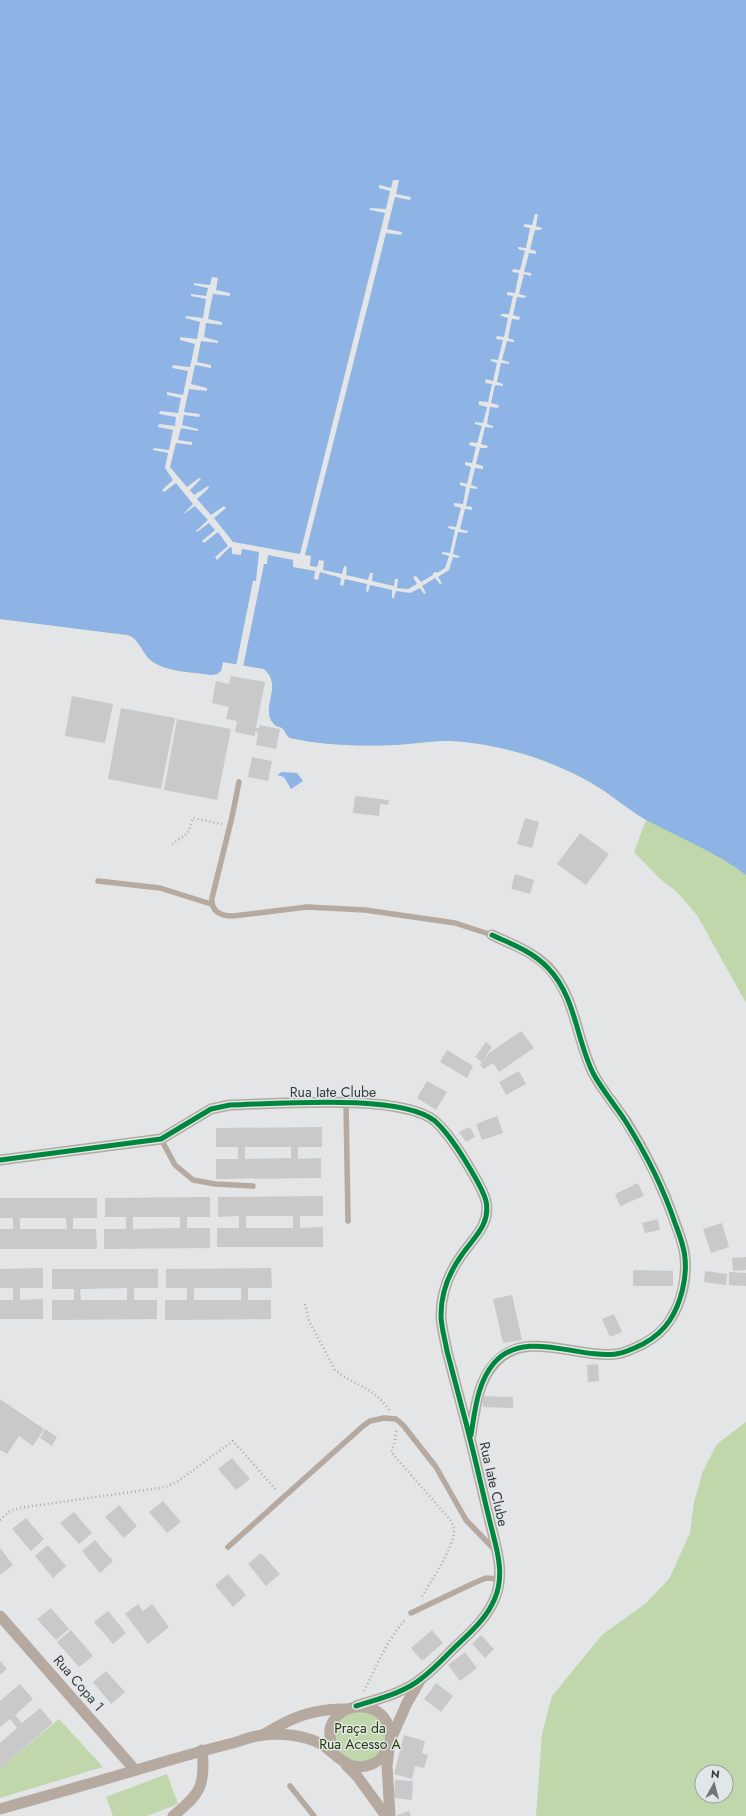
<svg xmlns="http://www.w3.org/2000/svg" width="746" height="1816" viewBox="0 0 746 1816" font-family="Jost,sans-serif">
<rect width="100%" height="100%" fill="#e3e5e7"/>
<g fill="#c0d7ab" fill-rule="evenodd">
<path d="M0,575L429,708L746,848V1003L697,915L676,891L659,878L634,852L646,820C628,807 610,794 591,783C554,761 493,741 450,741C435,741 422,743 408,744C372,747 324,746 290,738C285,735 286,731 282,728C279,726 276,727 274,724C259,709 284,686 264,669L223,662L221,671L217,674L211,675C193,672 168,672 153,662C142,655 140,638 127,635L0,619Z"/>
<path d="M746,1422V1816H536L542,1734L552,1696L603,1634L645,1604L669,1579L690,1533L694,1502L703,1471L717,1444ZM702,1772H726V1796H702Z"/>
<circle cx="360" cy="1736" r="26"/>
<polygon points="59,1719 103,1767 0,1798 0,1769"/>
<polygon points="167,1774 178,1804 147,1816 113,1816 106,1797"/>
</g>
<g fill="#8eb3e5">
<path d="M0,0H746V875C716,852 682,839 648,821C628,810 611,794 590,782C549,759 499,744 452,741C437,740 422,743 407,744C371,747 325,746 290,738C285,735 286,731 282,728C279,726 276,727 274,724C259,709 284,686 264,669L223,662L221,671L217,674L211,675C193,672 168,672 153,662C142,655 140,638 127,635L0,619Z"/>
<polygon points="282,772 297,773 303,781 291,789 284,777 277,775"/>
</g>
<polygon fill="#e3e5e7" points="393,180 399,180 396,194 411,197 410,200 395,197 387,229 402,232 401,235 386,233 305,555 311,556 310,566 317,567 319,560 324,561 323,570 342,574 344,566 347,567 346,575 368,580 370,573 373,573 372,581 394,586 395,579 398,579 397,588 408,589 417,584 413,577 416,576 421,582 433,575 433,573 436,572 437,573 445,568 449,556 442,554 442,552 450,553 455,530 448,528 449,526 456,527 461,508 454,506 454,503 463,504 466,487 460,485 460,482 467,484 471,467 465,465 465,462 472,463 476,447 469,445 470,442 477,443 482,426 475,424 475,422 483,423 487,407 479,405 479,401 488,402 492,384 485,383 486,379 493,381 497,363 491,361 491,359 498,360 503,340 496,339 497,336 504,337 508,318 501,316 501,314 509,314 513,296 507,295 507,292 515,293 519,273 512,272 513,269 520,270 525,251 518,249 518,247 526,248 530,228 524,227 524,224 532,225 535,214 538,214 536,226 542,228 541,230 535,230 530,249 536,251 536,254 529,253 524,272 531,273 531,276 524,274 519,294 526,296 525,298 517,297 513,315 520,317 519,320 512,319 508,338 514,340 514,342 507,341 502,360 509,362 509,364 501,363 497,382 503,384 503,386 495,385 491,403 499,405 498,408 490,407 487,424 493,426 493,428 485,427 481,444 488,446 487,448 480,448 476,464 483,466 483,469 475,468 471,485 477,487 477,489 470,488 466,506 472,507 472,510 465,509 460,529 468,531 467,533 458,532 453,554 459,556 459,558 453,557 449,570 438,577 442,583 440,584 435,578 422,586 426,593 424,594 420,588 410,593 396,591 394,598 392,598 392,590 370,585 368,592 366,591 367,584 345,579 343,586 340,585 341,578 320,572 318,580 314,579 315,571 293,567 293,560 268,555 267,564 264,564 243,667 236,666 253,581 256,581 259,552 242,549 241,555 232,554 232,548 230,547 217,560 215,557 228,546 218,532 204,543 202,541 215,530 209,523 197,532 196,531 208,520 195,506 182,515 193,504 176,483 164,492 162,490 173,480 165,468 168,453 153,450 154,448 169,450 173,430 158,427 159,424 175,426 176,417 159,414 160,411 178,413 181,398 167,395 167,392 183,395 188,371 172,368 173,365 190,367 195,344 180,340 180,337 197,339 200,322 185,318 186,316 203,318 206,299 191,296 191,294 206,296 208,288 194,285 194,283 210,285 212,277 218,278 216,290 230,293 230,296 213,294 208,319 222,322 222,325 206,323 204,337 218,341 218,343 201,341 197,362 211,365 211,368 195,365 191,384 207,388 207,391 189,389 184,412 200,414 199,417 184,415 182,425 198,429 198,431 181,428 178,440 192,442 192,445 176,443 170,467 187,487 199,478 201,479 190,490 194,495 208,486 209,488 197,499 211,515 224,506 226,508 214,518 233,542 300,554 385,213 370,210 370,208 386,209 390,191 379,188 379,185 391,188"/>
<g fill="#c9c9c9" fill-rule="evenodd">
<polygon points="231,676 265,682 256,728 259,728 259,725 280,729 276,749 256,745 258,733 255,732 255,736 235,732 237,721 226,719 229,707 212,703 216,681 229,684"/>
<polygon points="72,696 113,704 105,743 65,736"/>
<polygon points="121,708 175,718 161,789 108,779"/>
<polygon points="177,719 231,729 217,800 164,790"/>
<polygon points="252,757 272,761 268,781 248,777"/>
<polygon points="355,796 389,800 388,805 380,804 379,816 353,813"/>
<polygon points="525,818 539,822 532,848 517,844"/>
<polygon points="580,833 609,854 586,885 557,864"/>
<polygon points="515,874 534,880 530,894 511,889"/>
<polygon points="521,1031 534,1048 499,1072 493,1063 484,1069 480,1065 489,1053"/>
<polygon points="486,1042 492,1047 482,1062 475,1057"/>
<polygon points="447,1050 473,1066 467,1078 440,1062"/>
<polygon points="519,1071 526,1084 506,1095 499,1082"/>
<polygon points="427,1081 447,1092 436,1110 417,1098"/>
<polygon points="497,1116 503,1133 482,1140 476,1124"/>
<path d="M322,1127V1147H298V1159L321,1158V1178L216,1179V1159H238V1147H216V1128ZM245,1147H291V1158L245,1159Z"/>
<polygon points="470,1127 475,1137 466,1142 459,1132"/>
<polygon points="638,1183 644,1196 620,1206 615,1194"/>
<path d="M323,1196V1216H300V1228L323,1227V1247H217V1228H239V1216L218,1217V1197ZM246,1216H293V1228H246Z"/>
<path d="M210,1197V1217H187V1228H210V1248L104,1249V1229H126V1217H105V1198ZM133,1217H180V1228L133,1229Z"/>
<path d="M0,1198H97V1218H73V1229H96L97,1249H0V1229H13V1218H0ZM20,1218H66L67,1229H20Z"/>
<polygon points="658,1219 660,1230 645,1233 642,1223"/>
<polygon points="722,1223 729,1247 711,1253 703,1229"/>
<polygon points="746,1257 746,1270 733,1271 732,1258"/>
<polygon points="43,1268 43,1288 20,1288 20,1300 43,1299 43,1319 0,1319 0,1300 13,1300 13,1288 0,1288 0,1269"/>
<path d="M271,1268L272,1288H248V1300H271V1319L165,1320V1300H187V1288H166V1269ZM194,1288H241V1300H194Z"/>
<path d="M52,1269H158V1288H134V1300H157V1319L52,1320V1300H74V1289H52ZM127,1288V1300H81L80,1289Z"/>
<polygon points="633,1270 673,1271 673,1286 633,1286"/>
<polygon points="705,1271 727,1274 726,1285 704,1282"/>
<polygon points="729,1272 746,1273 746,1286 729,1285"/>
<polygon points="512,1295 522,1340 503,1343 493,1299"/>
<polygon points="614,1314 622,1332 610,1337 602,1319"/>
<polygon points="598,1364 599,1381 588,1382 587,1365"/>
<polygon points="483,1396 513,1397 513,1408 483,1407"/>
<polygon points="0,1399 44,1429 33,1446 19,1436 7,1454 0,1450"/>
<polygon points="45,1429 57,1437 52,1446 40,1438"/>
<polygon points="232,1458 250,1479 236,1490 218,1469"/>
<polygon points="163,1501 181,1522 167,1533 149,1512"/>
<polygon points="119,1505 137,1526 124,1538 105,1517"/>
<polygon points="74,1512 92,1533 79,1544 60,1523"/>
<polygon points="26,1518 44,1539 31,1551 12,1529"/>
<polygon points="95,1540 113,1561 100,1573 82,1551"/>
<polygon points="48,1545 66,1566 53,1578 35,1556"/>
<polygon points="0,1548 13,1565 0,1575"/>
<polygon points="261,1553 280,1574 266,1586 248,1564"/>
<polygon points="228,1574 246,1595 233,1607 215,1585"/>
<polygon points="138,1604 143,1611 152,1604 169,1627 148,1644 125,1614"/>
<polygon points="51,1608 69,1629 56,1640 37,1619"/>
<polygon points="108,1611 126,1633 113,1644 94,1622"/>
<polygon points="71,1630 93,1656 79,1667 57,1642"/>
<polygon points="432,1630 443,1643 422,1661 411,1648"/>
<polygon points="481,1635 494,1649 485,1658 472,1644"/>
<polygon points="465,1652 477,1668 460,1681 448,1665"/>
<polygon points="0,1661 7,1669 0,1675"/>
<polygon points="106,1671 125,1692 111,1704 93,1682"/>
<polygon points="436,1683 453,1696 441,1712 424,1699"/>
<polygon points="20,1684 33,1699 15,1715 22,1723 40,1708 53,1723 0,1769 0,1743 17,1728 10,1719 0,1727 0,1701"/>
<polygon points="404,1735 425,1741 422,1753 428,1755 424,1768 415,1766 412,1779 394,1774"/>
<polygon points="395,1780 413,1781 412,1800 394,1798"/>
<polygon points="409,1811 411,1816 398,1816 397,1815"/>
</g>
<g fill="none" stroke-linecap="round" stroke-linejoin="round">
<g stroke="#b2aba6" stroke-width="2.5" stroke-dasharray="1 3" stroke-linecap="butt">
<polyline points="172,844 188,833 193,818 222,824"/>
<path d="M305,1304L309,1321L335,1370C354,1386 373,1386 389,1410"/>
<path d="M396,1431L395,1441L391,1452L452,1522C453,1525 454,1528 454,1531C454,1548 430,1582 421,1598"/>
<polyline points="0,1520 10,1511 25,1507 166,1487 178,1481 233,1441 277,1491"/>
<path d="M364,1691C376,1667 387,1640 405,1620"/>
</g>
<g stroke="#b5a9a0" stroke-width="5.5">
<path d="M239,782L232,817L212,898C211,912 221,916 233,916L307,907L365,910L455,923L492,935"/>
<polyline points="98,881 160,888 211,904"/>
<polyline points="346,1103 348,1221"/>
<polyline points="161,1139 175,1165 193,1180 215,1184 253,1186"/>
<polyline points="228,1547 363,1426 370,1421 384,1418 396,1419 403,1425 436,1467 466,1520 494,1549"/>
<polyline points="411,1613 474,1583 486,1578 499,1579"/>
<polyline points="290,1786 314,1816"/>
</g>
<g stroke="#b5a9a0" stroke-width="11">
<path d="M0,1160L161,1139L211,1109L230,1105C276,1104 401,1093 435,1121C450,1135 462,1155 472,1172C477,1181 483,1190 486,1201C491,1225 473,1238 461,1256C449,1273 441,1294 441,1315C441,1327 445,1339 447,1351C452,1370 457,1389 462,1408C472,1444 480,1481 489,1518C495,1544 506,1572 495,1598C487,1618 471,1632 455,1647C445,1657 434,1669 422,1678C404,1693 378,1699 356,1706"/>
<path d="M471,1435C475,1411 477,1382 495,1363C526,1328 577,1359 616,1354C626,1353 635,1348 643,1344C654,1338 664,1330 670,1320C682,1302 687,1278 685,1257C684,1245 679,1234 675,1222C663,1187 646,1153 626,1121C615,1105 602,1090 593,1073C576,1038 576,997 548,967C532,951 511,944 492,935"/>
<polyline points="0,1616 135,1770"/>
<path d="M263,1735C290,1718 314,1708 346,1709"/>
<polyline points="391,1739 407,1703 421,1679"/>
<polyline points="389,1749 387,1766 390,1816"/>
<polyline points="346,1765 357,1776 386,1816"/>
<path d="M0,1809C53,1794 107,1779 160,1763C184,1756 209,1749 233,1743C243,1740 253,1736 263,1735C281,1733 303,1735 319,1743C334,1751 346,1771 366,1766C386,1762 398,1738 385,1719C371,1699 336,1704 330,1729C329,1737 331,1744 334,1752"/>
<path d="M173,1816C200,1794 206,1786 202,1750"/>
</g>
<g stroke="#e1e6e9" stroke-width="8">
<g id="cycleway">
<path d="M0,1160L161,1139L211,1109L230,1105C276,1104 401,1093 435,1121C450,1135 462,1155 472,1172C477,1181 483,1190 486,1201C491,1225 473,1238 461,1256C449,1273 441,1294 441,1315C441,1327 445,1339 447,1351C452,1370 457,1389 462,1408C472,1444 480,1481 489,1518C495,1544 506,1572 495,1598C487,1618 471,1632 455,1647C445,1657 434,1669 422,1678C404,1693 378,1699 356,1706"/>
<path d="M471,1435C475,1411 477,1383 494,1363C525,1328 577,1359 616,1354C625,1353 635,1348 643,1344C654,1338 663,1331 670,1320C681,1303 687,1278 685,1258C684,1245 679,1234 675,1223C663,1187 646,1154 626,1122C616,1106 602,1090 593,1073C576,1039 576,997 548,968C532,951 511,944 492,935"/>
</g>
</g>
<use href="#cycleway" stroke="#00873e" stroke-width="5"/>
</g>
<g text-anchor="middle" stroke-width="3" stroke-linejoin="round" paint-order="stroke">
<g font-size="14" fill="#37393a" stroke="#e1e6e9">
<text x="333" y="1097">Rua Iate Clube</text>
<text transform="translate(494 1484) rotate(77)" y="5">Rua Iate Clube</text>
<text transform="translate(79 1683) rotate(49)" y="5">Rua Copa 1</text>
</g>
<g font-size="14" fill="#223b00" stroke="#e1e6e9">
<text x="360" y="1733">Praça da<tspan x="360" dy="16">Rua Acesso A</tspan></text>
</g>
</g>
<g transform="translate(714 1784) rotate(7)"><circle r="19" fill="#e1e6e9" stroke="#9da1a3"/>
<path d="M0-3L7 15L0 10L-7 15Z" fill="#737577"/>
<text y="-6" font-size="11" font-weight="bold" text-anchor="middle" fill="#37393a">N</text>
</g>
</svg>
